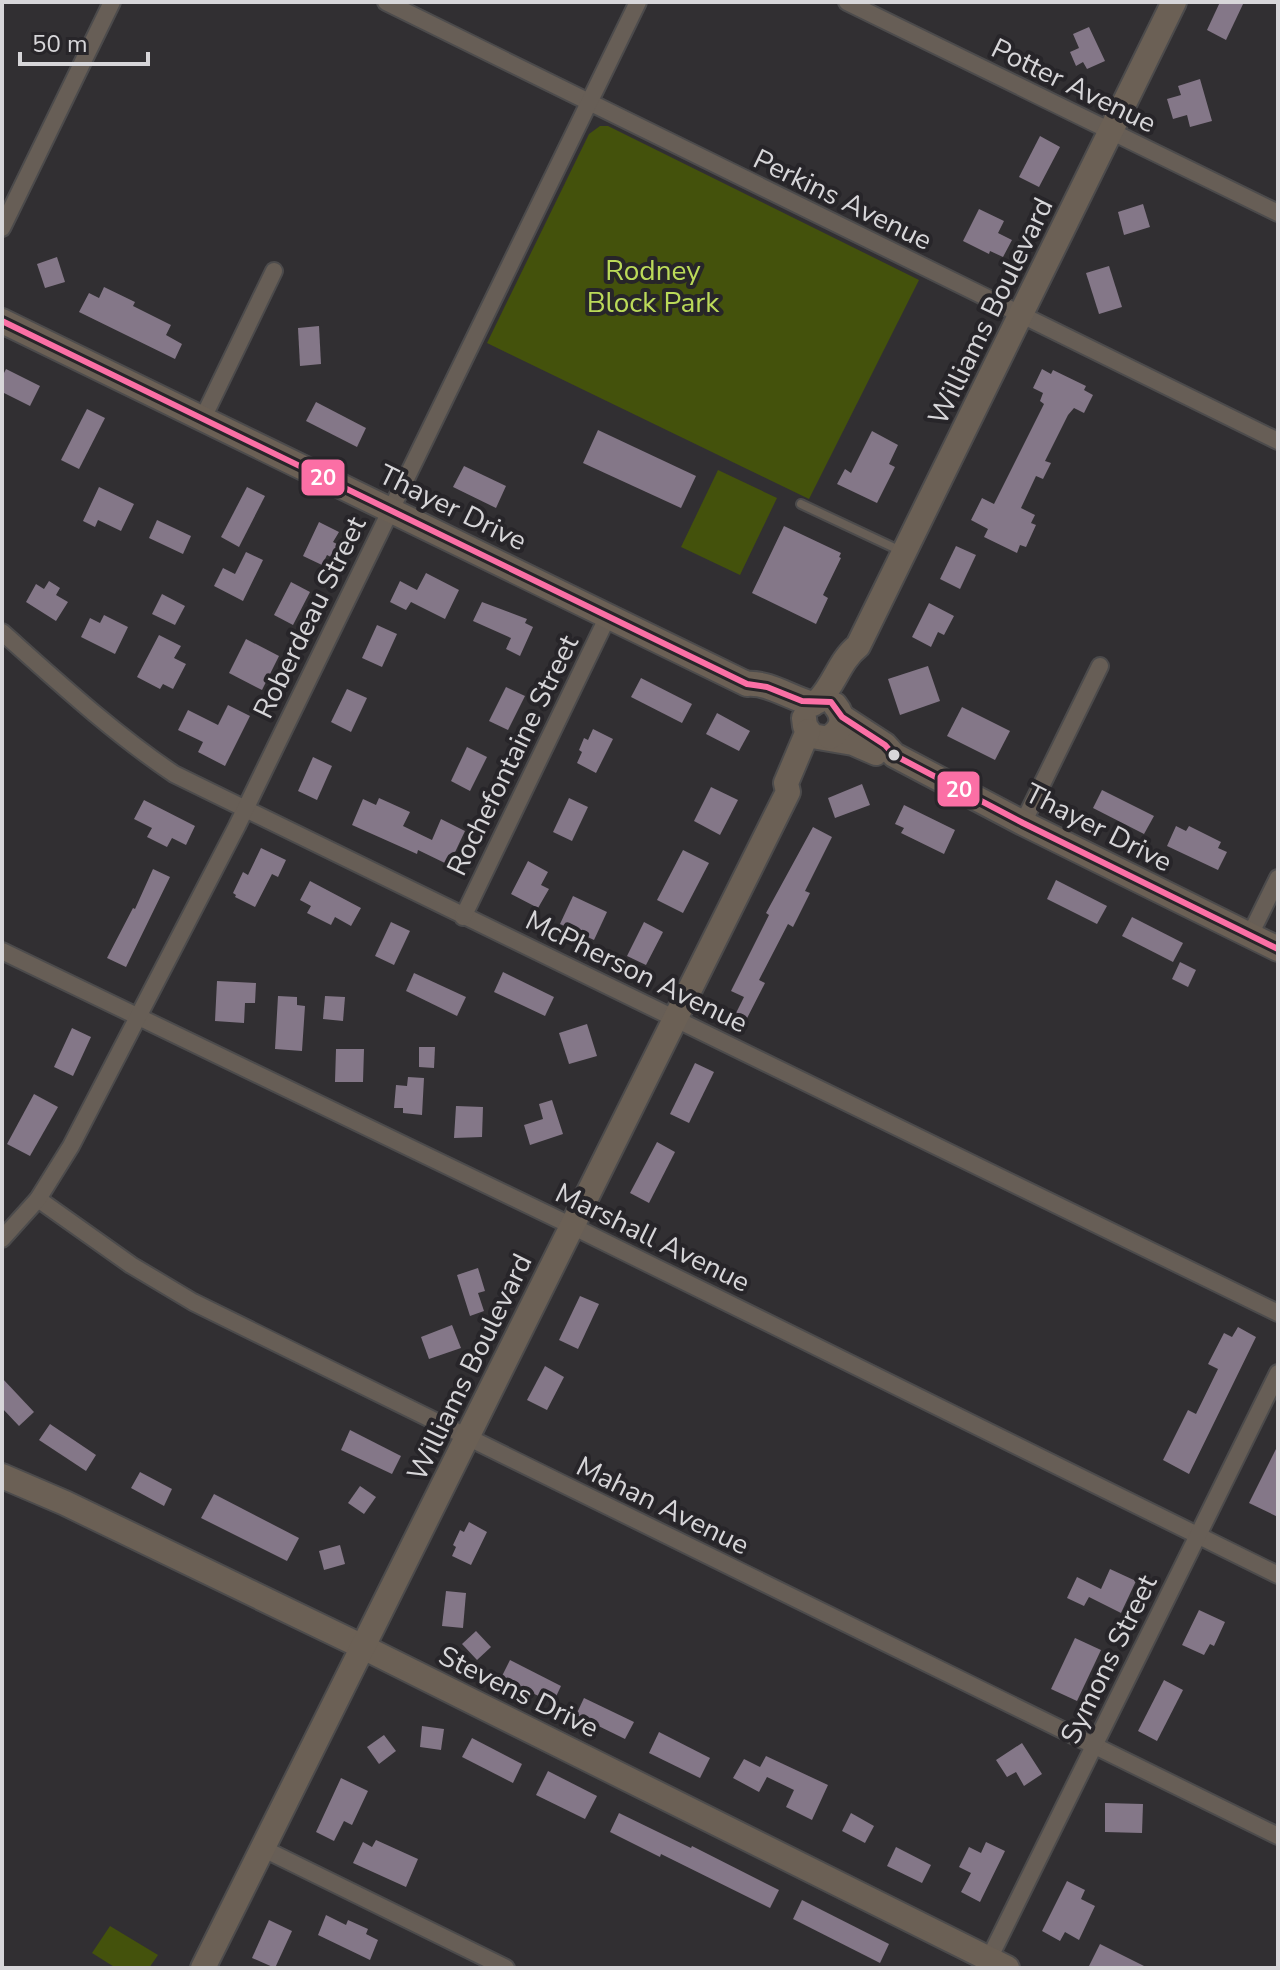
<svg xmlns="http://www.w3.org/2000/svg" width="1280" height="1970" viewBox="0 0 1280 1970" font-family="'Nunito Sans',sans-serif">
<rect width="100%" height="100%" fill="#312f32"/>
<g fill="#44520c">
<polygon points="600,126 608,126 919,280 809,499 487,343 589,134"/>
<polygon points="718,470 777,498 740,575 681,547"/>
<polygon points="110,1926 158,1955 149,1968 116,1968 92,1953"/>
</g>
<g fill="#847788">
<polygon points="1220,2 1244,2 1226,40 1207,30"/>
<polygon points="1089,27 1105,61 1087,69 1083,62 1076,66 1070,52 1079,48 1073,34"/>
<polygon points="1200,79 1212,121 1190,127 1187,115 1173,119 1167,99 1181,95 1178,86"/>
<polygon points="1040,136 1060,147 1039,187 1019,177"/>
<polygon points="1143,204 1150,227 1124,235 1118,212"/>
<polygon points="979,209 1004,221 998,233 1012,240 1003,257 990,251 989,254 963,241"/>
<polygon points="57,257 65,282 45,288 37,264"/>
<polygon points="1109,266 1122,307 1099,314 1086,273"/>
<polygon points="104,287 135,302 133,306 171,325 166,335 182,344 175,359 79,312 89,293 99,298"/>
<polygon points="319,326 321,364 300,366 298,328"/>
<polygon points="6,369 40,386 30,406 2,392 2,377"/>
<polygon points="1042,369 1051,374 1053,370 1086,386 1084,390 1093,395 1084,413 1074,408 1068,415 1045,461 1051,463 1043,479 1036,476 1021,508 1035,515 1031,523 1036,525 1026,547 1020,545 1017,553 984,537 988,529 971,520 982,498 994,504 1044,404 1040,401 1043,393 1033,388"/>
<polygon points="316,402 366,428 357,447 306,421"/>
<polygon points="87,409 105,418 79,469 61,460"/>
<polygon points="598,430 696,476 681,508 583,463"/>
<polygon points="872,431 898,445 889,464 895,467 877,503 837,484 845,469 851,473"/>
<polygon points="464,466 506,486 496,508 453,487"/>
<polygon points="99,487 134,504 121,531 98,520 95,527 83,521"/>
<polygon points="247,487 265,496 239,547 221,537"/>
<polygon points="157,520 191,536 183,554 149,538"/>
<polygon points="319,522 339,532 333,542 339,545 333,558 327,555 322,565 303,556"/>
<polygon points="784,526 841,553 839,557 841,558 823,595 828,598 816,624 752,593"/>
<polygon points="956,546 976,555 960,589 940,579"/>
<polygon points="246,552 263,560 243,601 214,586 223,568 235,574"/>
<polygon points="426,573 459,590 445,619 411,602 406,610 390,602 400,581 417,590"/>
<polygon points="49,581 60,588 56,595 68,602 56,621 26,602 36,584 44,589"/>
<polygon points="291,582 310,592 293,625 274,615"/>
<polygon points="162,594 185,606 175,625 152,614"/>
<polygon points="482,602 527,619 525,623 533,627 520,656 506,649 511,638 473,621"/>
<polygon points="929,603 954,616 944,635 938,632 931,647 912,637"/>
<polygon points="104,615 128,627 115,654 81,637 90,618 100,623"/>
<polygon points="377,625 397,634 382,667 362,658"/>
<polygon points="159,635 181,646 174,658 186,664 173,689 163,684 160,689 137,677"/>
<polygon points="246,639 279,656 262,690 229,673"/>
<polygon points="928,666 940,701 900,715 888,679"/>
<polygon points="641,678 692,704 682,723 631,697"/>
<polygon points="506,687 525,696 508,730 489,721"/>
<polygon points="347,689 367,698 351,732 331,722"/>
<polygon points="228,705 250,716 225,766 198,752 203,742 178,730 188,710 218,725"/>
<polygon points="962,707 1010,731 995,760 947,736"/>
<polygon points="717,713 750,731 739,751 706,734"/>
<polygon points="593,729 613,739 596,773 577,763 582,752 579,750 584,738 588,740"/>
<polygon points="467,747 487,757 470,791 451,781"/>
<polygon points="313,757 332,766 317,800 298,791"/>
<polygon points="862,784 870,805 835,818 828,798"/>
<polygon points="711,787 738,800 720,835 694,821"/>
<polygon points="1102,790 1154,816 1144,834 1093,808"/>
<polygon points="379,798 410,812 403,826 432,840 441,819 465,831 449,865 418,850 417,854 352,825 363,799 376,805"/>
<polygon points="569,798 588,807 572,841 553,832"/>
<polygon points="144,800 195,826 186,845 172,838 167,847 147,837 152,828 134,819"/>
<polygon points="904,805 955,830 944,854 901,833 904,828 895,824"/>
<polygon points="1176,826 1186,831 1189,826 1221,842 1218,848 1227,852 1218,870 1167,846"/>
<polygon points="813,827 832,837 805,891 810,893 793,927 788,924 759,980 765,983 741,1030 730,1025 744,997 731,991 769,915 766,913"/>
<polygon points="261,848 286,860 278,877 272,874 255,907 235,897 236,895 233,893 243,872 248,875"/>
<polygon points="683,850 709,863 683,913 657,900"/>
<polygon points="528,861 548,872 541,885 549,889 538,908 511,894"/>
<polygon points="153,869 170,877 126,967 107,958 133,908 135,909"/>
<polygon points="1056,880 1107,906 1097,924 1047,899"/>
<polygon points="310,881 361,908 351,926 335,917 331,925 307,913 311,906 300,900"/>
<polygon points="573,896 607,912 594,940 560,924"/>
<polygon points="1132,917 1183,943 1173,962 1122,936"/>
<polygon points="391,922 410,931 394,965 375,956"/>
<polygon points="644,922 663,932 646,965 627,956"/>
<polygon points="1180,962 1196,970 1188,987 1172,979"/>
<polygon points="503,972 554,997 545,1016 494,992"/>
<polygon points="414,973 466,997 457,1016 406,991"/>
<polygon points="217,981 256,983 255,1003 245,1003 244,1023 215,1021"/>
<polygon points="278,996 297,997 297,1005 305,1006 302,1051 275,1049"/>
<polygon points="325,996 345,997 343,1021 323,1019"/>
<polygon points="587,1024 597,1056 569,1064 559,1033"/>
<polygon points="72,1028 91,1037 73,1076 54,1067"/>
<polygon points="419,1047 435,1047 434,1068 419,1067"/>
<polygon points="336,1049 364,1049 363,1082 335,1082"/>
<polygon points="695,1063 714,1072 689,1123 670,1114"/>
<polygon points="408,1077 424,1078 422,1115 403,1113 403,1108 394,1108 396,1085 407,1086"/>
<polygon points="34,1094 58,1107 30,1156 7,1144"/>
<polygon points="552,1100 563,1134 530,1145 524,1125 543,1119 539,1104"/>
<polygon points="456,1106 483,1107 482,1137 454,1138"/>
<polygon points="657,1142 675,1152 649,1203 630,1193"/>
<polygon points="478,1268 485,1291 478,1293 484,1311 470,1316 457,1275"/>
<polygon points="580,1296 599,1304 578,1349 559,1340"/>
<polygon points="452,1325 461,1348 429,1359 421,1337"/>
<polygon points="1238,1327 1256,1337 1189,1474 1163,1460 1188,1410 1196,1414 1218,1369 1208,1364 1224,1333 1232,1337"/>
<polygon points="545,1366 564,1377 547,1410 527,1400"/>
<polygon points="2,1378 34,1412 19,1426 2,1408"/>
<polygon points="50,1424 96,1455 86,1471 39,1440"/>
<polygon points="350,1430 401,1456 392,1474 341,1450"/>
<polygon points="1278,1445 1278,1517 1249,1503"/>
<polygon points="140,1472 172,1489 164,1506 131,1488"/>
<polygon points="360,1486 376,1497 364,1514 348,1503"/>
<polygon points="214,1494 299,1538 287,1561 201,1518"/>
<polygon points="469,1522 487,1532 471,1565 452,1556 456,1547 453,1545 460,1530 464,1532"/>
<polygon points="340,1545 345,1564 324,1570 319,1551"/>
<polygon points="1110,1569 1136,1581 1121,1613 1089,1597 1084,1606 1067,1598 1077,1577 1101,1589"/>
<polygon points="446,1591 466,1593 463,1628 442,1626"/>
<polygon points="1199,1610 1225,1622 1214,1646 1210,1644 1204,1655 1182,1645"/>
<polygon points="476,1631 491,1647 477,1660 462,1644"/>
<polygon points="1075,1638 1101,1650 1077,1701 1051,1689"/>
<polygon points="510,1660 561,1686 553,1703 501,1678"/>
<polygon points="1164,1680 1183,1690 1157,1741 1138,1731"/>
<polygon points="584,1698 634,1722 625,1739 576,1715"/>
<polygon points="422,1726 444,1729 441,1750 420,1747"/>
<polygon points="659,1732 710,1758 700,1778 649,1753"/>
<polygon points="384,1735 396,1751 379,1764 367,1747"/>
<polygon points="472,1738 522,1764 513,1783 462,1757"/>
<polygon points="1022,1743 1042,1774 1024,1786 1016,1772 1007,1777 996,1760"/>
<polygon points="766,1756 828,1785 812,1820 786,1807 794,1790 767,1777 759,1792 733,1778 744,1759 760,1767"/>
<polygon points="548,1771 597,1796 585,1819 536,1795"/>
<polygon points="341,1778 368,1791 352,1825 344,1821 334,1841 316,1832"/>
<polygon points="1105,1803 1143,1804 1142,1833 1105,1832"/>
<polygon points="619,1813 691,1848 692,1846 779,1890 770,1908 661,1854 660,1857 610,1832"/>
<polygon points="851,1813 874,1826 865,1843 842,1831"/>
<polygon points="376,1840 418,1859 406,1887 353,1863 363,1842 372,1847"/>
<polygon points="986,1842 1005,1851 980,1902 961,1892 971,1873 959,1867 969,1847 981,1853"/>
<polygon points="896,1847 931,1865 922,1883 887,1866"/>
<polygon points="1067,1881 1085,1890 1081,1899 1095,1906 1079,1940 1065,1932 1060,1941 1042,1931"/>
<polygon points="802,1900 889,1944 880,1963 793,1919"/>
<polygon points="326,1915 346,1925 348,1920 368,1929 366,1934 378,1940 370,1960 318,1935"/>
<polygon points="269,1920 292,1931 275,1968 252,1958"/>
<polygon points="1100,1944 1148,1968 1088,1968"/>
</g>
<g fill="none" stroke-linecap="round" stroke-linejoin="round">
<g stroke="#4c4b4c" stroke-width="12">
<polyline id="lane" points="801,504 901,551"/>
</g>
<g stroke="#4c4b4c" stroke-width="20">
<g id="street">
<polyline points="386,2 1278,441"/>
<polyline points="847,2 1278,213"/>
<polyline points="2,228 112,2"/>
<polyline points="203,418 274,271"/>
<path d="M2,632C58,682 112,732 174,774L1278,1313"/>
<polyline points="1023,823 1100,666"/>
<polyline points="463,917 608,616"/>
<polyline points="1250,935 1278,878"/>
<polyline points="2,951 572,1226 1278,1575"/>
<polyline points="38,1199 131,1265 193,1302 1278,1836"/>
<polyline points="2,1239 38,1199 71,1146 237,826 638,2"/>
<polyline points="264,1849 506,1968"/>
<polyline points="985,1967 1278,1373"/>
</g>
</g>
<g stroke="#4c4b4c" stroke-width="28">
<g id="secondary">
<path d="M2,321L747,684C769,682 792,699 813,704"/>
<path d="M818,701C835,684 839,661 858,646L1174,2"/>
<polyline points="842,717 885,745 894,755 1023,823 1278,949"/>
<polyline points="804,718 805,726 812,736 853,743 876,753"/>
<path d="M830,737C843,729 845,717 835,705"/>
<polyline points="2,1476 65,1503 363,1647 1007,1968"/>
<polyline points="203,1968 788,792 786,783 808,731"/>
</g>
</g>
<use href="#lane" stroke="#675e56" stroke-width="8"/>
<use href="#street" stroke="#675e56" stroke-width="16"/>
<use href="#secondary" stroke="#6b6055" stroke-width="24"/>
<g stroke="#272529" stroke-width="12">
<polyline id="bus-1" points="2,321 747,684 767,687 802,701 831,702 842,717 885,745 894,755 1023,823 1278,949"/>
</g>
<use href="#bus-1" stroke="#fb6fa5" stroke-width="6"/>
</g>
<circle fill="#d7d6d9" stroke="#272529" stroke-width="3" cx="894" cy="755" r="7"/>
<g text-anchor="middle" stroke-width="8" stroke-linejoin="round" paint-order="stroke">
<g font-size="28" fill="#d7d6d9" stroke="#272529">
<text transform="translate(1074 85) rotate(26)" y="10">Potter Avenue</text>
<text transform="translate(843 199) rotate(26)" y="10">Perkins Avenue</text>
<text transform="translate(990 311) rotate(-64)" y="10">Williams Boulevard</text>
<text transform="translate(453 507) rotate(26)" y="10">Thayer Drive</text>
<text transform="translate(309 617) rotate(-64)" y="10">Roberdeau Street</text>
<text transform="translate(512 755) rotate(-64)" y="10">Rochefontaine Street</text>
<text transform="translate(1099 827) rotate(27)" y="10">Thayer Drive</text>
<text transform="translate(637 971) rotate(26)" y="10">McPherson Avenue</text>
<text transform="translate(653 1237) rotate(26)" y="10">Marshall Avenue</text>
<text transform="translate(469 1367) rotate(-64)" y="10">Williams Boulevard</text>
<text transform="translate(663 1505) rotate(26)" y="10">Mahan Avenue</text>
<text transform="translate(1108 1659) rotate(-64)" y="10">Symons Street</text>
<text transform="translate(519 1691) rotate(26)" y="10">Stevens Drive</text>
</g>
<g font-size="28" fill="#bbda59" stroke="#272529">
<text x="653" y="280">Rodney<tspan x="653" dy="32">Block Park</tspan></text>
</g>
</g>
<g stroke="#272529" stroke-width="3">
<rect x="300" y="458" width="46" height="39" rx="8" fill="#fb6fa5"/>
<rect x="936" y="770" width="45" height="38" rx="8" fill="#fb6fa5"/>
</g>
<g font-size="22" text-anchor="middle" font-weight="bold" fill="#fff">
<text x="323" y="485">20</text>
<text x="959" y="797">20</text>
</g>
<rect width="1280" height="1970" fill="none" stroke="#d7d6d9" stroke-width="8"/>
<path d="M20 52v12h128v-12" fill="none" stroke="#d7d6d9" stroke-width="4"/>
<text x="32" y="52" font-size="24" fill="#d7d6d9" stroke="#272529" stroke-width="6" paint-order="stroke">50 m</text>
</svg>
